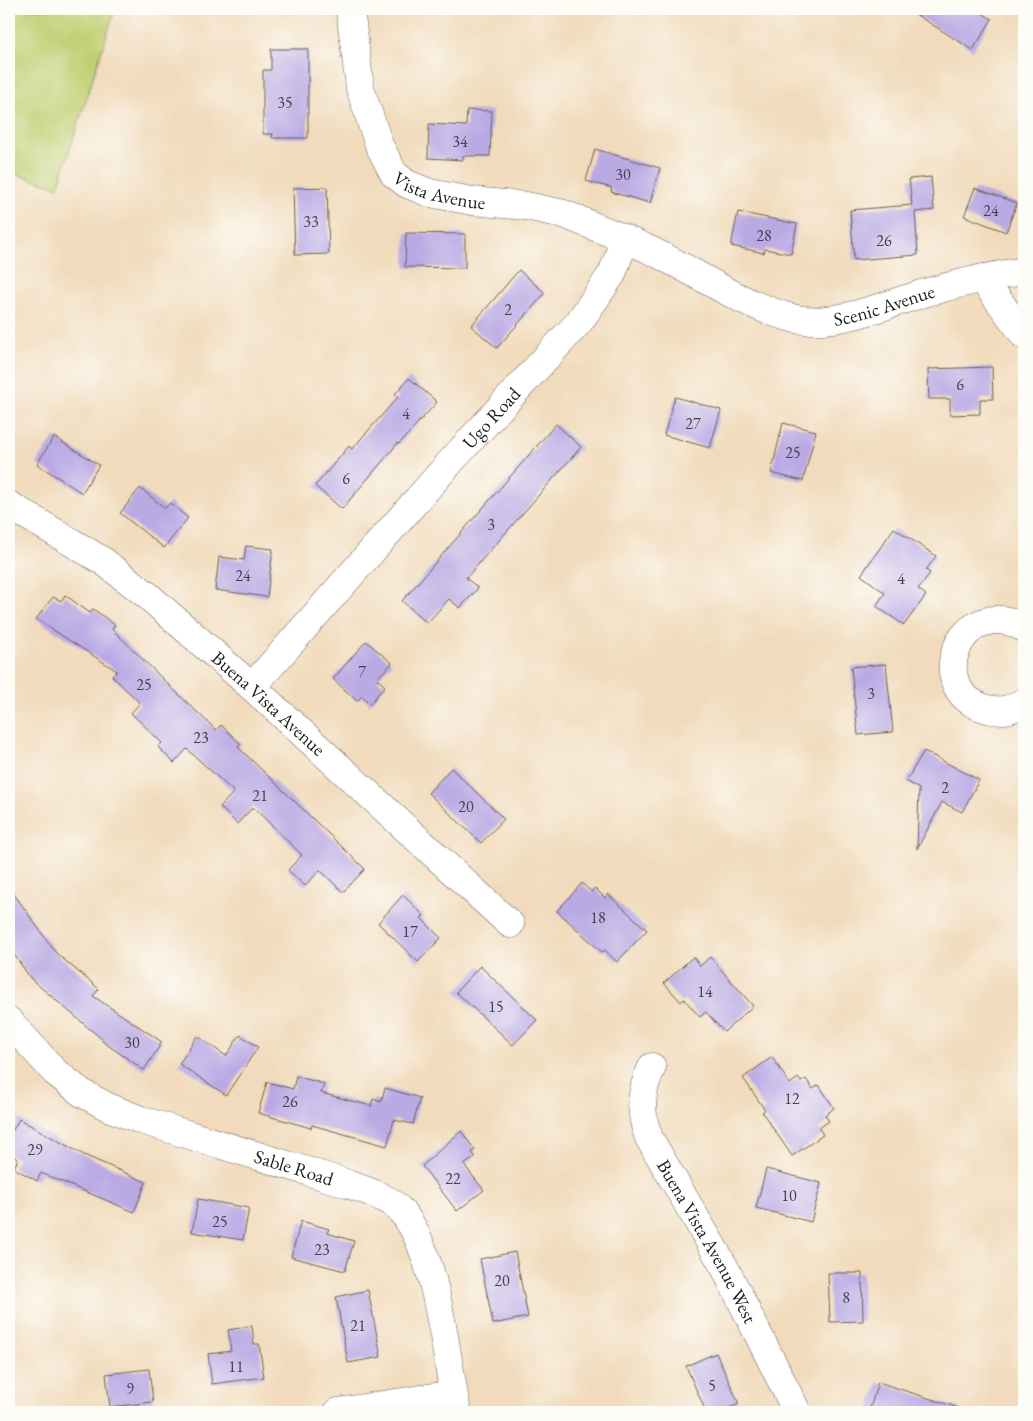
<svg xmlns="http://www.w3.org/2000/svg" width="1033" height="1421" viewBox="0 0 1033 1421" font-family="'EB Garamond',serif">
<rect width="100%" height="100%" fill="#fdfcf7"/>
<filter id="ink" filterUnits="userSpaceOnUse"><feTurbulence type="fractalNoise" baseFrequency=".02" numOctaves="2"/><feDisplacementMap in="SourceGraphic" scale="10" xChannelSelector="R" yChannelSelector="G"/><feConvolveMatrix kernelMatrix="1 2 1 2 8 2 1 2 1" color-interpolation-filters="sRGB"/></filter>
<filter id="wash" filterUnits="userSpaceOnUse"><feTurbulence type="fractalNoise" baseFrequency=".0096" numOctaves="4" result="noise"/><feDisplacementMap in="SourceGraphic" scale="20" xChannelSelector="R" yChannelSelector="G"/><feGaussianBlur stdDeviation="1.12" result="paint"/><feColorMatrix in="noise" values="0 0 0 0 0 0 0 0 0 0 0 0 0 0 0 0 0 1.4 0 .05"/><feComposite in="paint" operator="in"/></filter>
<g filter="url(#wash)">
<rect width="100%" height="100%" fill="#f1dbbc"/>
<polygon fill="#bfcf72" stroke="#6e7647" points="9,9 115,9 58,187 9,172"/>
<g id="blocks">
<g fill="#baaae4">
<polygon points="907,9 975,9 992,19 973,50"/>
<polygon points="271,49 308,49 308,138 272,138 273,134 263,134 263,70 271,70"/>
<polygon points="467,110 492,111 490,156 463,156 463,160 428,158 429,124 466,126"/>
<polygon points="595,149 660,168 650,203 611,192 612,188 586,181"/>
<polygon points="931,177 934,210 915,212 918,255 854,260 850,210 912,205 909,179"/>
<polygon points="327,187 329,254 295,255 293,188"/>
<polygon points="975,188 1017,203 1006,232 964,216"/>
<polygon points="738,212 797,224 791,254 765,249 764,253 731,246"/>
<polygon points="406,233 465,234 465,268 405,267"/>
<polygon points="519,270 545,293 497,348 471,326"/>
<polygon points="992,367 993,399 980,399 980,414 950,415 950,399 929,399 928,369"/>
<polygon points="409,378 437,402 399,444 398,443 342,509 315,486 349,446 352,449 398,397 395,394"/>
<polygon points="675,397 721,410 710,448 664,435"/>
<polygon points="783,423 816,431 803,481 771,473"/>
<polygon points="556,424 581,447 466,578 478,588 460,608 449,599 427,623 402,601"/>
<polygon points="54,437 99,465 82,493 37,464"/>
<polygon points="140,488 165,508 170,503 188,518 164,548 120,513"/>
<polygon points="894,528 936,556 926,570 930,573 918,589 926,595 904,625 876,606 885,593 861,575"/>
<polygon points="246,546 273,549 267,597 215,590 219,557 244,560"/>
<polygon points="65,595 90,613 93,609 115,625 112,629 175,691 216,730 221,725 241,744 238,747 365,869 343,892 320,870 305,886 288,870 302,855 253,807 237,824 220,807 234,792 187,749 174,763 158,747 162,743 131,713 140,703 112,676 117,671 36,619 53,597 61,601"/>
<polygon points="366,641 392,663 377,679 385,686 370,704 362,696 357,701 333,679"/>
<polygon points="886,664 893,732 858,735 851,667"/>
<polygon points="924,751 979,780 962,812 942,802 917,849 919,789 906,781"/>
<polygon points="451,768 504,819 481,843 428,793"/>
<polygon points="582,883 591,892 595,888 605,898 608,894 647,930 617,962 605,950 602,952 557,911"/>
<polygon points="9,887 56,953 99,989 93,996 162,1042 144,1070 102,1041 103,1040 31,979 9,947"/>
<polygon points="403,895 424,916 421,918 441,938 418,962 378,923"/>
<polygon points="693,957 700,966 710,957 753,1006 724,1032 706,1012 700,1017 684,999 681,1002 664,983"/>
<polygon points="480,966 537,1020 513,1045 456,992"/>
<polygon points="240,1035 258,1047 226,1095 179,1064 197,1036 226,1056"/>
<polygon points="772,1057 790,1084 798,1078 801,1082 806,1079 813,1089 819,1085 834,1108 825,1115 829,1121 819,1128 823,1135 792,1156 762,1112 765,1110 743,1078"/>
<polygon points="296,1076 324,1084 321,1093 371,1106 373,1099 381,1102 385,1088 420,1098 413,1124 394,1120 387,1146 312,1125 311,1128 258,1113 267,1082 293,1089"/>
<polygon points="19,1119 84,1155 146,1182 134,1212 41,1173 37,1181 14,1168 18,1159 9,1154 9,1137"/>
<polygon points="461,1131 475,1150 472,1152 475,1157 464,1165 484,1190 457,1211 422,1166"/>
<polygon points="766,1169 821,1183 811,1222 756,1208"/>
<polygon points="198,1199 249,1208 243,1240 192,1232"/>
<polygon points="301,1221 329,1229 327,1233 354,1241 345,1271 291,1257"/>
<polygon points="515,1252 528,1317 493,1324 480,1259"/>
<polygon points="828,1273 862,1273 863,1321 830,1322"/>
<polygon points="368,1290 381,1357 348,1363 336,1297"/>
<polygon points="252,1326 254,1344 259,1344 264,1377 212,1384 208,1354 231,1351 228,1330"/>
<polygon points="716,1353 739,1404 719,1412 706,1412 686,1366"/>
<polygon points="149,1369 153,1402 110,1407 106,1374"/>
<polygon points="878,1382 959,1408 958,1412 869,1412"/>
</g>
</g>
</g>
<g filter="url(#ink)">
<use href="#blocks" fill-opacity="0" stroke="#675f54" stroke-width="1"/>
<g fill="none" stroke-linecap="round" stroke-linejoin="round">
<g stroke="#675f54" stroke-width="29">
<g id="street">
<path id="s1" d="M350,9L360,88L379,145L394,174L407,184L430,193L472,201L526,206L564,214L625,239"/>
<polyline points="982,278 1024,335"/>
<path id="s2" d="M9,505L103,561L147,595L252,687L510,924"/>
<path d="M1024,628C963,592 921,687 984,708C998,713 1012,710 1024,702"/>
<path id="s3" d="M252,687L454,458L579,322L612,274L625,239C683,261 731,302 792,318C832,328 883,306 921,294C955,284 989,276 1024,271"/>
<path id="s4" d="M9,1021L55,1072L82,1093L108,1107L141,1120L339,1181C358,1188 386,1195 401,1211C437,1250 446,1358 457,1412"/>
<path id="s5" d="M652,1067C640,1092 639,1112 649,1138L725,1268L797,1412"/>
<polyline points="338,1412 453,1394"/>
</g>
</g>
<use href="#street" stroke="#fff" stroke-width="28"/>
</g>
</g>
<g text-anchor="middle" stroke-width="4" stroke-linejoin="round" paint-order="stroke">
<g font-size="16" fill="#44404e">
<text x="285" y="108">35</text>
<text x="460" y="147">34</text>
<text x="623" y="180">30</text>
<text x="991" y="216">24</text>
<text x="311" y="227">33</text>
<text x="764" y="241">28</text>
<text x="884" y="246">26</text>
<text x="508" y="315">2</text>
<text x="960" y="390">6</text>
<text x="406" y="419">4</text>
<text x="693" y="429">27</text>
<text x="793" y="458">25</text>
<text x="346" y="484">6</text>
<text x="491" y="530">3</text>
<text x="243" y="581">24</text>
<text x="901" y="584">4</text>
<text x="362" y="677">7</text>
<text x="144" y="690">25</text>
<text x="871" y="699">3</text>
<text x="201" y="743">23</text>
<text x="945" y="793">2</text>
<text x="260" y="801">21</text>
<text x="466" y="812">20</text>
<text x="598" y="923">18</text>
<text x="410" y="937">17</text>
<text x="705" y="997">14</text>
<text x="496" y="1012">15</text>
<text x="132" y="1048">30</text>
<text x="792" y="1104">12</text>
<text x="290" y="1107">26</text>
<text x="35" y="1155">29</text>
<text x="453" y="1184">22</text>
<text x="789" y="1201">10</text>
<text x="220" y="1227">25</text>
<text x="322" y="1255">23</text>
<text x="502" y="1286">20</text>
<text x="846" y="1303">8</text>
<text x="358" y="1331">21</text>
<text x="236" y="1372">11</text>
<text x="712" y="1391">5</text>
<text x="130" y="1394">9</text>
</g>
<g font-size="19" fill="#1c1c1c" stroke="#fdfcf7">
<text dy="7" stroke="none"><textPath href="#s1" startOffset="222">Vista Avenue</textPath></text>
<text dy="7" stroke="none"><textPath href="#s3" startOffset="865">Scenic Avenue</textPath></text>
<text dy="7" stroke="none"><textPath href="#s3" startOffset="360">Ugo Road</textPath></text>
<text dy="7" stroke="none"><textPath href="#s2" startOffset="328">Buena Vista Avenue</textPath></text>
<text dy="7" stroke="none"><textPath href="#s4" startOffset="328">Sable Road</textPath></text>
<text dy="7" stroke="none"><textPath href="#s5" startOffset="192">Buena Vista Avenue West</textPath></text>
</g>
</g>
<rect width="1033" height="1421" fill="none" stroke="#fdfcf7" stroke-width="30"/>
</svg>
